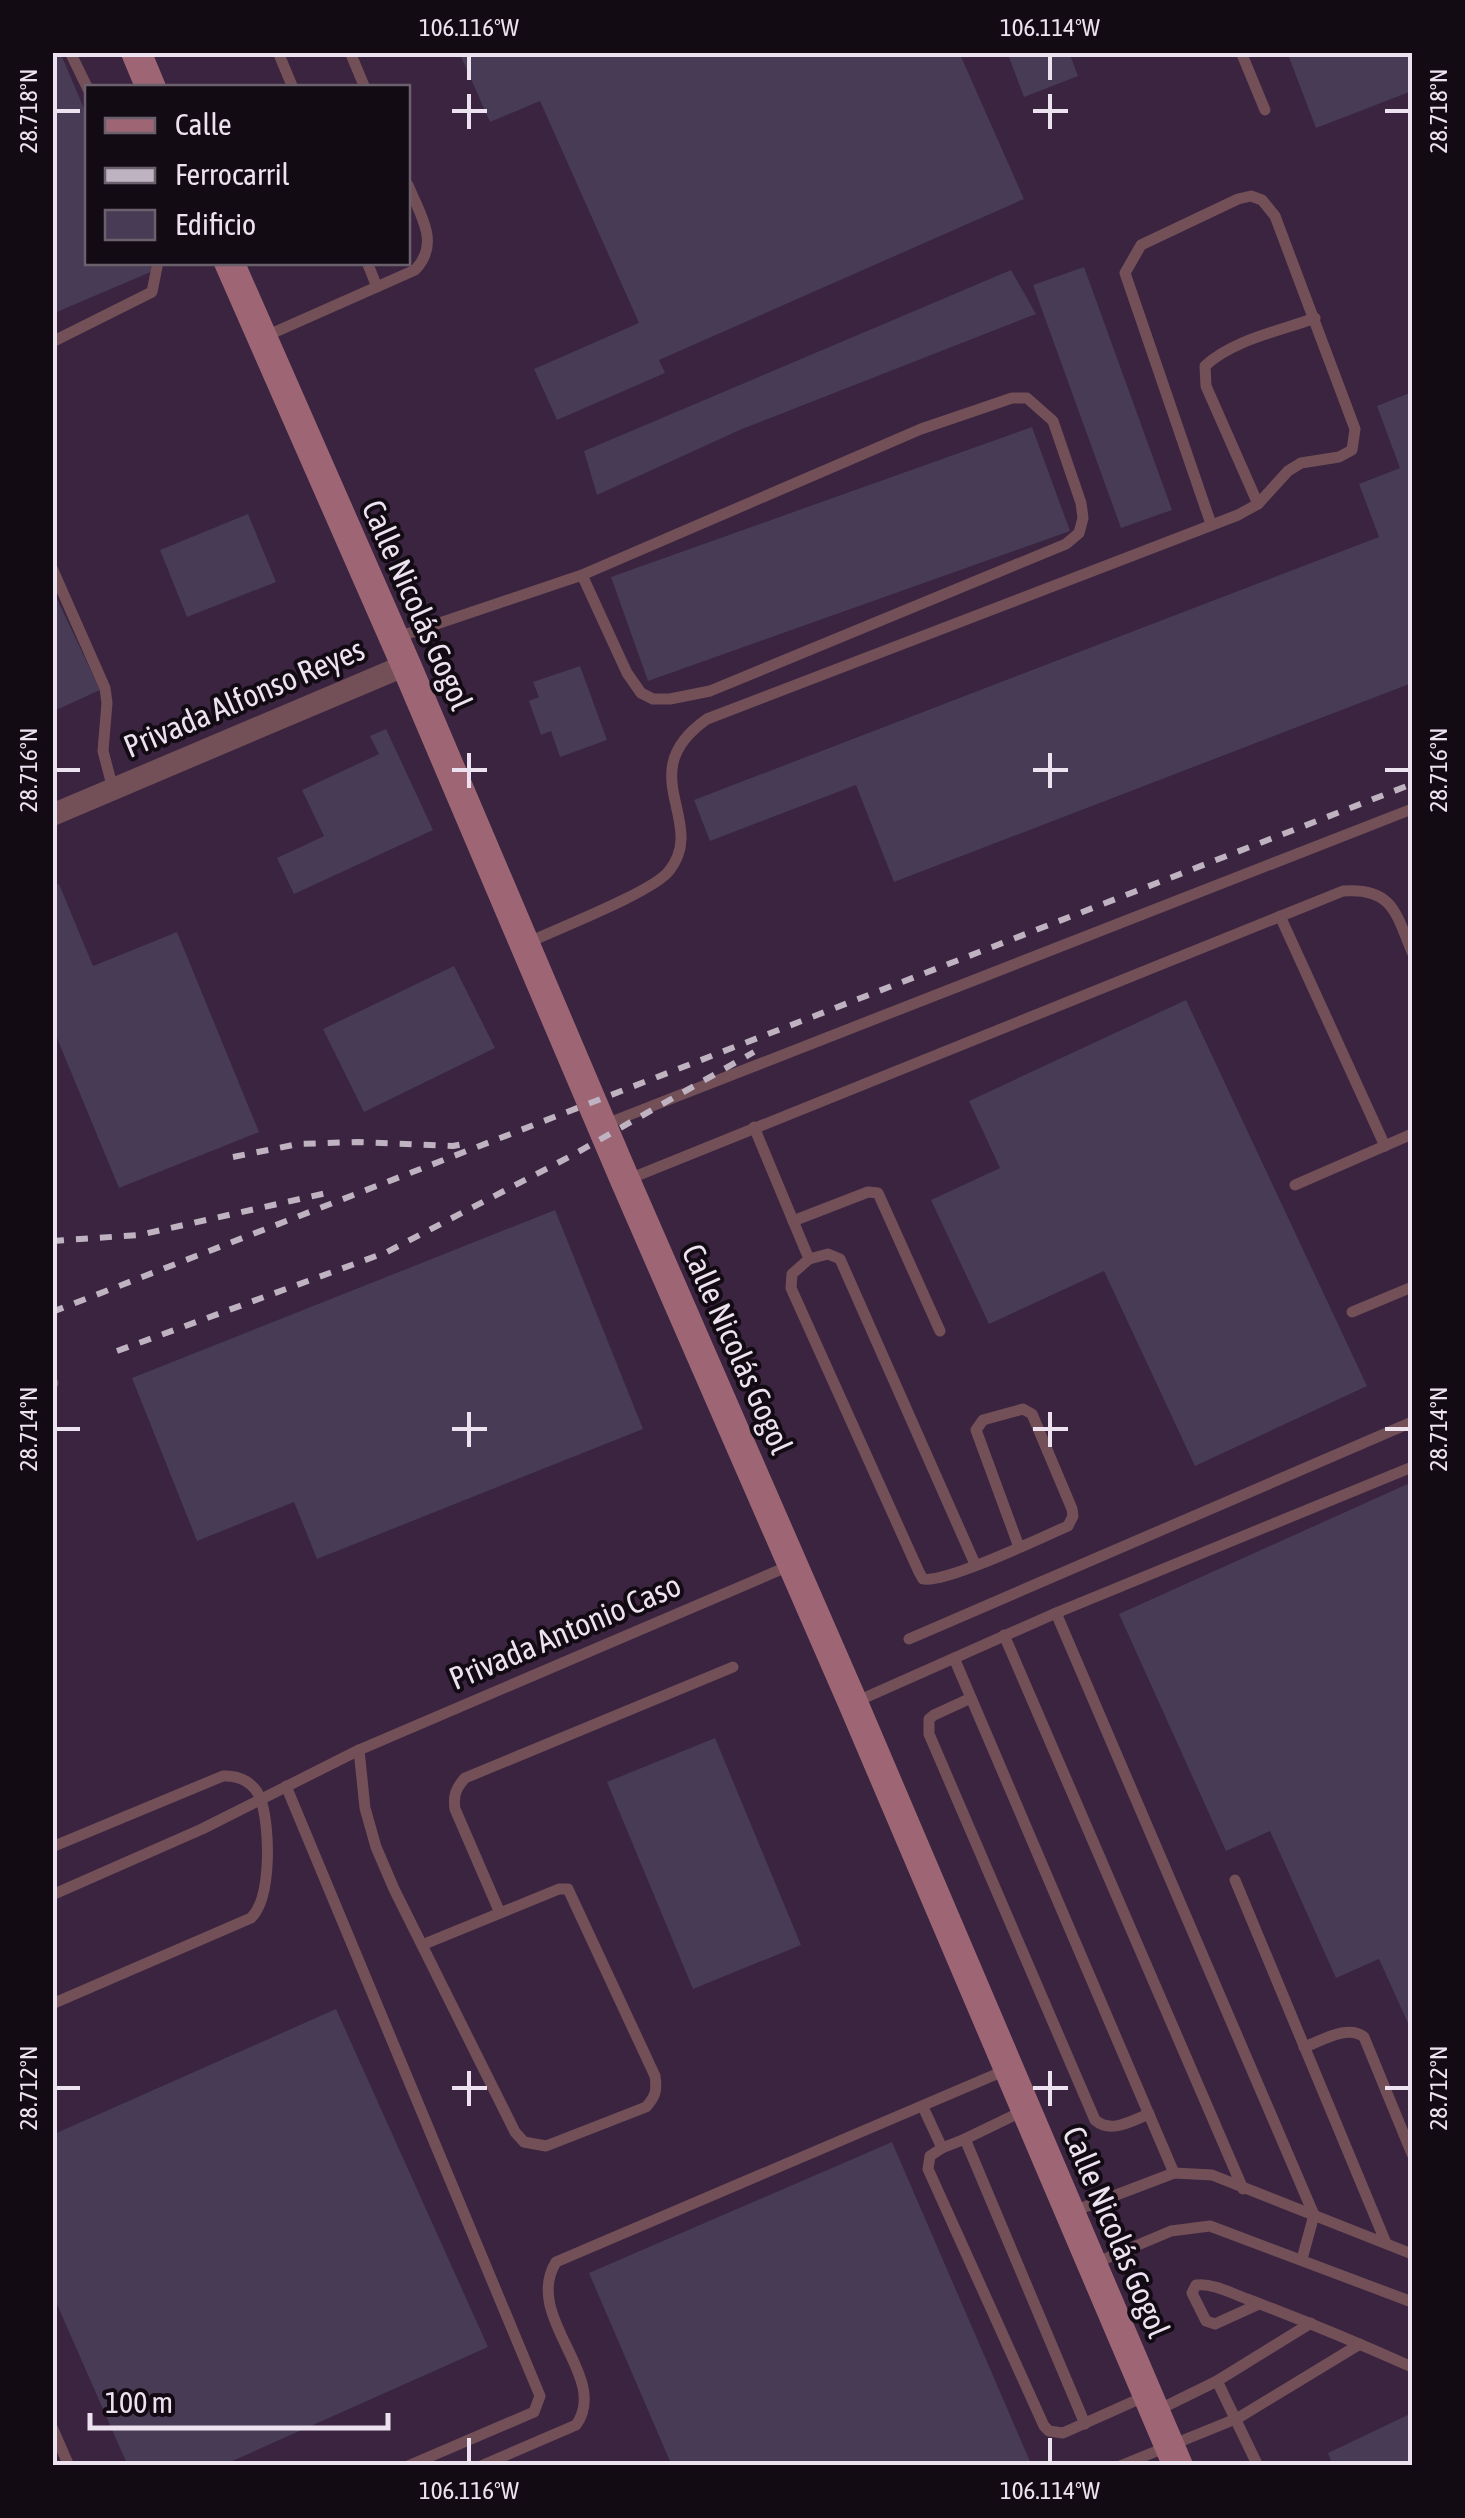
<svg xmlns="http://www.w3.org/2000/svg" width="1465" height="2518" viewBox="0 0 1465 2518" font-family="'Asap Condensed',sans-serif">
<rect width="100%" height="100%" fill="#2f1e33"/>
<path fill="#3a243f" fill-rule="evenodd" d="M53,53H1412V2465H53ZM88,88H408V262H88Z"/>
<g fill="#473b55">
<polygon points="52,52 60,52 88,118 88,262 149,262 153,271 52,314"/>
<polygon points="459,52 959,52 1024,199 659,360 665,373 557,420 534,369 639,323 540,101 490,122"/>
<polygon points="1007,52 1069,52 1078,76 1024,97"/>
<polygon points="1287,52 1410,52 1412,91 1316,128"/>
<polygon points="1084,267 1172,510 1121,528 1033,285"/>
<polygon points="1011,270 1036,314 742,429 597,495 584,451"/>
<polygon points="1412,392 1412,683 894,882 856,785 710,841 694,800 1379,537 1359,484 1400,468 1377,406"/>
<polygon points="1032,427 1070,531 648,681 611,577"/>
<polygon points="248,514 276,582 187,617 160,550"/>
<polygon points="52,588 100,690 52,712"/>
<polygon points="580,666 607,740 560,757 551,731 541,735 529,701 539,697 533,682"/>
<polygon points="386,729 433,830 294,894 277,858 324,836 302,790 379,754 370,736"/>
<polygon points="59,884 93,966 177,932 259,1132 119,1188 52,1026 52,886"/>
<polygon points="454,966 495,1048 364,1112 323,1029"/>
<polygon points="1186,1000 1367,1386 1195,1466 1104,1271 989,1324 931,1200 1000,1168 969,1101"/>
<polygon points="555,1210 643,1429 317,1559 294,1502 197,1541 132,1378"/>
<polygon points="1412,1482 1412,2032 1379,1959 1336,1978 1270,1831 1226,1851 1119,1614"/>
<polygon points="715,1738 801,1945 693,1989 607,1782"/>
<polygon points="336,2009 488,2347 221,2466 128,2466 52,2293 52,2135"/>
<polygon points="892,2142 1032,2466 672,2466 589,2273"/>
<polygon points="1412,2413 1412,2466 1333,2466 1328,2453"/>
</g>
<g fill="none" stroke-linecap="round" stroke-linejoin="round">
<g stroke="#735058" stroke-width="11">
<polyline points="70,52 88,89"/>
<polyline points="278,52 293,88"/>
<polyline points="350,52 365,88"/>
<polyline points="1241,52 1265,110"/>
<polyline points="367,262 377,287"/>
<path d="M266,336L415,270C441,243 420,215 408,185"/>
<polyline points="52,342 152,292 158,262"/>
<path d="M1258,504L1206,386L1205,366C1232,340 1280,331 1315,318"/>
<polyline points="52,568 105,688 107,703 103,751 113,789"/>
<polyline points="398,637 582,575 921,429 1012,398 1027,398 1053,421 1081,503 1083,518 1079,533 1066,544 710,691 670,699 653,699 641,693 627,673 582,575"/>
<polyline points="1280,916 1385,1146"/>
<path d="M525,944C554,930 653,892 669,871C709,821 630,773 707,719L1238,515L1258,504L1288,471L1301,463L1339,457L1352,450L1355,429L1275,216L1262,200L1251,196L1238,199L1141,245L1125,273L1211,524"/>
<polyline points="606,1124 1412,809"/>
<path d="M754,1127L809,1259L792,1274L791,1288L919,1572L923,1579C945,1584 1042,1537 1068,1526L1073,1516L1072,1509L1032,1414L1023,1409L983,1420L976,1430L1019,1547"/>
<path d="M629,1179L1343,891C1392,887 1396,913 1412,952"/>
<polyline points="1295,1185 1412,1134"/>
<polyline points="793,1221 868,1192 878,1193 940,1331"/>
<polyline points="809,1259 828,1254 840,1259 975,1564"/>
<polyline points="1352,1312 1412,1287"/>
<polyline points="52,1383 53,1383"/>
<polyline points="1056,1613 1314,2215 1302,2259"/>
<polyline points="1004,1635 1243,2189"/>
<polyline points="909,1639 1412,1422"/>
<polyline points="954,1658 1174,2173"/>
<path d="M971,1698L934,1715L929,1719V1734L1095,2120C1111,2134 1131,2121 1149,2114"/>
<polyline points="853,1703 1056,1613 1412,1467"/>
<path d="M359,1750L365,1808L376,1847L394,1889L515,2132L524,2142L546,2146L646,2107C656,2096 657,2090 655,2076L568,1889H559L422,1945"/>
<polyline points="286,1786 540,2396 534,2412 408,2466"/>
<path d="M52,1847L223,1776C240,1775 255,1783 261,1800C270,1827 272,1898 251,1918L52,2004"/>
<polyline points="1235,1880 1386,2243"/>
<polyline points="52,1895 202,1829 359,1750 789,1566"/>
<path d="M500,1913L455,1809C453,1795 456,1788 465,1778L733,1667"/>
<path d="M1304,2047C1322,2041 1347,2024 1364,2037L1412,2154"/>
<polyline points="923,2107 942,2148 930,2156 928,2169 1044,2426 1049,2431 1063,2433 1148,2395"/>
<polyline points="965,2139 1025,2110"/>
<polyline points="942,2148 965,2139 1085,2424"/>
<polyline points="1074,2211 1174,2173 1212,2175 1412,2254"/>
<polyline points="1093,2264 1171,2231 1210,2226 1412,2302"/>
<path d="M1259,2304L1215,2324L1206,2321L1192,2293L1196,2285C1213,2283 1231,2293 1247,2299C1303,2320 1358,2343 1412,2367"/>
<polyline points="1217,2381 1258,2466"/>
<polyline points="1158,2410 1217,2381 1311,2323"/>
<polyline points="52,2427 69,2466"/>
<path d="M481,2466L576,2425C611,2377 522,2317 556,2262L1006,2070"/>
<polyline points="1120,2466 1238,2418 1360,2344"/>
</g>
<polyline stroke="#735058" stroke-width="22" points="52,815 406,665"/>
<g stroke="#9e6675" stroke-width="30">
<polyline points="136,52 151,88"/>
<polyline points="229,262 406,665 625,1180 853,1703 1178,2466"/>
</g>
<g stroke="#bfb3c2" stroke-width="6" stroke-dasharray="12 12" stroke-linecap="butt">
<polyline points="233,1157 298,1144 358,1142 453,1146 468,1143"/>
<polyline points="52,1241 139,1235 331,1192"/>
<polyline points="52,1312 1412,784"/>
<polyline points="117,1351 387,1252 571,1156 754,1052"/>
</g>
</g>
<path fill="none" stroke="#ede2f0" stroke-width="4" d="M469,55V80M1050,55V80M469,94V129M1050,94V129M55,111H80M452,111H487M1033,111H1068M1385,111H1410M469,753V788M1050,753V788M55,770H80M452,770H487M1033,770H1068M1385,770H1410M469,1412V1447M1050,1412V1447M55,1429H80M452,1429H487M1033,1429H1068M1385,1429H1410M469,2071V2106M1050,2071V2106M55,2088H80M452,2088H487M1033,2088H1068M1385,2088H1410M469,2438V2463M1050,2438V2463"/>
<g text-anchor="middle" stroke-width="8" stroke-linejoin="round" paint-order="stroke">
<g font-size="32" fill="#ede2f0" stroke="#130b14">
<text transform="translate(417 605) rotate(66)" y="11">Calle Nicolás Gogol</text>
<text transform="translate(244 698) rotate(-23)" y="11">Privada Alfonso Reyes</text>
<text transform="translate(737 1349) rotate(66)" y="11">Calle Nicolás Gogol</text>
<text transform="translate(565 1632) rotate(-23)" y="11">Privada Antonio Caso</text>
<text transform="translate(1116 2232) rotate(67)" y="11">Calle Nicolás Gogol</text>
</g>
</g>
<rect width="1465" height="2518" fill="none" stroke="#130b14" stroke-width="110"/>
<rect x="85" y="85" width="325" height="180" fill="#130b14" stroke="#6a616c" stroke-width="2.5"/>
<rect x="105" y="118" width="50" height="15" fill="#9e6675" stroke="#6a616c" stroke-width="2.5"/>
<text x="175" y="135" font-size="30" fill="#ede2f0">Calle</text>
<rect x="105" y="168" width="50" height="15" fill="#bfb3c2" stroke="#6a616c" stroke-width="2.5"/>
<text x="175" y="185" font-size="30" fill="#ede2f0">Ferrocarril</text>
<rect x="105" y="210" width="50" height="30" fill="#473b55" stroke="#6a616c" stroke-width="2.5"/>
<text x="175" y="235" font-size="30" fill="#ede2f0">Edificio</text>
<path d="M90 2413v15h298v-15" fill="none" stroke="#ede2f0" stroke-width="5"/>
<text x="105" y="2413" font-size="30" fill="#ede2f0" stroke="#130b14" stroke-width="8" paint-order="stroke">100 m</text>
<rect x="55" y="55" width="1355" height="2408" fill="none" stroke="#ede2f0" stroke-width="4"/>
<g font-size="25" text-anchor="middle" fill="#ede2f0">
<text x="469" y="36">106.116°W</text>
<text x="1050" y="36">106.114°W</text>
<text transform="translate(28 111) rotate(-90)" y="9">28.718°N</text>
<text transform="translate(1438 111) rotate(-90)" y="9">28.718°N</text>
<text transform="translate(28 770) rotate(-90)" y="9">28.716°N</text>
<text transform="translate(1438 770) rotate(-90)" y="9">28.716°N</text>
<text transform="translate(28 1429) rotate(-90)" y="9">28.714°N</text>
<text transform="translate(1438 1429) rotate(-90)" y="9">28.714°N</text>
<text transform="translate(28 2088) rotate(-90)" y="9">28.712°N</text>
<text transform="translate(1438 2088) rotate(-90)" y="9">28.712°N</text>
<text x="469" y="2499">106.116°W</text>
<text x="1050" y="2499">106.114°W</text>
</g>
</svg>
